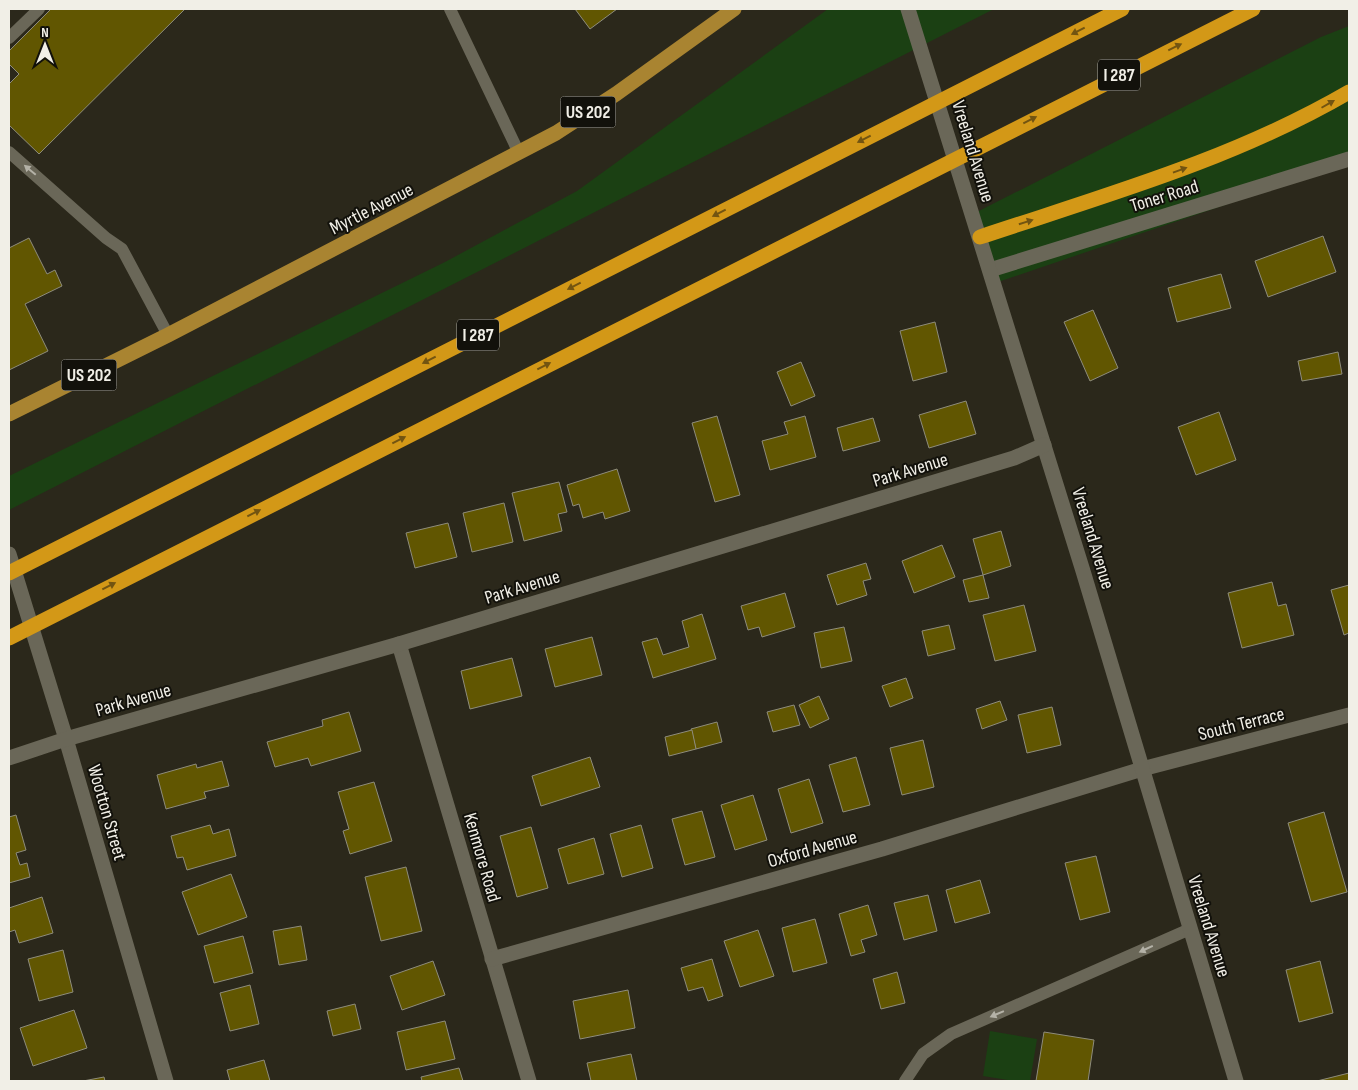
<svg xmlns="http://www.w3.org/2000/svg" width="1358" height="1090" viewBox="0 0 1358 1090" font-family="'Sofia Sans Condensed',sans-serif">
<rect width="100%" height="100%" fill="#2b281b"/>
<g fill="#1b4013">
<polygon points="828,9 994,9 9,510 9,476 445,262 577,191"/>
<polygon points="1349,26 1349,163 995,283 973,214 1321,37"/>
<polygon points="990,1031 1037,1039 1030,1081 1014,1081 983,1076"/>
</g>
<g fill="#615601" stroke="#8e8c7c">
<polygon points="51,9 185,9 39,154 9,125 9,84 19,74 9,64 9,51"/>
<polygon points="575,9 617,9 590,29"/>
<polygon points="1323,236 1336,272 1268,297 1255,261"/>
<polygon points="29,238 47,274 55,270 62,286 25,304 48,351 9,370 9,248"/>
<polygon points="1221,274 1231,308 1177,322 1168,288"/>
<polygon points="1093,310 1118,368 1090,381 1064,322"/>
<polygon points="935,322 947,372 913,381 900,331"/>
<polygon points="1338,352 1342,374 1302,381 1298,361"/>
<polygon points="801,362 815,396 791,406 777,372"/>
<polygon points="966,401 976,434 929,448 919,415"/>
<polygon points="1219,412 1236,460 1196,475 1178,427"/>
<polygon points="717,416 740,495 715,502 692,423"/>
<polygon points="805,416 816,457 770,470 762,441 788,434 784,422"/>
<polygon points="873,418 880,441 843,451 837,428"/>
<polygon points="617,469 630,511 605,519 603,512 583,518 579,504 573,506 567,485"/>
<polygon points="559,482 567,512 558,514 562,531 524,541 512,493"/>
<polygon points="504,503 513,542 472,552 463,513"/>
<polygon points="448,523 457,557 415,568 406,533"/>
<polygon points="1001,531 1011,566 983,575 973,539"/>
<polygon points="942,545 955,577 914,593 902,561"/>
<polygon points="866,563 871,579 863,581 867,595 837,605 827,575"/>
<polygon points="983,575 989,598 969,602 963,580"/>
<polygon points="1272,582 1278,606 1286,604 1294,635 1242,648 1228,593"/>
<polygon points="1349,585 1349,633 1344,635 1331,590"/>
<polygon points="785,593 795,627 762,637 759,627 748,630 741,606"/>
<polygon points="1024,605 1036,651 995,661 983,615"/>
<polygon points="702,614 716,659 653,678 642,642 657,638 663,655 689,647 682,621"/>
<polygon points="949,625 955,649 928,656 922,631"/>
<polygon points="844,627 852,661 821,668 814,633"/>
<polygon points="592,637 602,675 555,687 545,649"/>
<polygon points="512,658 522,696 470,709 461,671"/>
<polygon points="906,678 913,698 890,707 882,686"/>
<polygon points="819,696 829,719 810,728 799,705"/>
<polygon points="1000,701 1007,720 982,729 976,709"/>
<polygon points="794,705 800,725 773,732 767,712"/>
<polygon points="1052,707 1061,745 1027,753 1018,715"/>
<polygon points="349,712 361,751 311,766 308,758 275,767 267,742 323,726 322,720"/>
<polygon points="717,722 722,742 696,749 691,729"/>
<polygon points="692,730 696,749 669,756 665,737"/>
<polygon points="923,740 934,787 902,795 890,748"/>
<polygon points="590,757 600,787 541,806 532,776"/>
<polygon points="856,757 870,805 843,812 829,765"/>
<polygon points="222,761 229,786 204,792 206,798 166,809 157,775 196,764 197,768"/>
<polygon points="809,779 823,823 791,833 778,789"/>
<polygon points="374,782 392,841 350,854 343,831 349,829 338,792"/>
<polygon points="753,795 767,840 735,850 721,805"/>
<polygon points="702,811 715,857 685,865 672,819"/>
<polygon points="1324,812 1347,892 1311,902 1288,823"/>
<polygon points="16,815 26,850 16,853 20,865 27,863 30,877 9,883 9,817"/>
<polygon points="210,825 213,834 229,829 236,856 187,870 183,857 177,858 171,836"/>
<polygon points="641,825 653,868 622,877 610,834"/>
<polygon points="531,827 548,888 517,897 500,836"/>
<polygon points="594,838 604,874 568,884 558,849"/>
<polygon points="1096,856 1110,912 1080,920 1065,863"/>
<polygon points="406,867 422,931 381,941 365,877"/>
<polygon points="231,874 247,917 198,935 182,892"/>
<polygon points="980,880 990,913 955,923 946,890"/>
<polygon points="928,895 937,931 904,940 894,903"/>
<polygon points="42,897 53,933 19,943 15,930 9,932 9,908"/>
<polygon points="868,905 877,935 861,940 865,952 851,956 839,914"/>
<polygon points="815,919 827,963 793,972 782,928"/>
<polygon points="301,926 307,960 279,965 273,931"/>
<polygon points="758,930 774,976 740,987 724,941"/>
<polygon points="243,936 253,973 214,983 204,946"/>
<polygon points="63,950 73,992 39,1001 28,959"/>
<polygon points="712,959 723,996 708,1001 703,987 688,991 681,968"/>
<polygon points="433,961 445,995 402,1010 390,976"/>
<polygon points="1320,961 1333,1013 1299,1022 1286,970"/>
<polygon points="897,972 905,1003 881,1009 873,979"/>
<polygon points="250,985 259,1024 230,1031 220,993"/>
<polygon points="628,990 635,1028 580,1039 573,1001"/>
<polygon points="355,1004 361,1029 333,1036 327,1011"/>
<polygon points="74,1010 87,1048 33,1066 20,1028"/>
<polygon points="445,1021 455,1059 406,1070 397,1032"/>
<polygon points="1044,1032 1094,1040 1088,1081 1036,1081"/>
<polygon points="631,1054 637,1081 591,1081 587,1063"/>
<polygon points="264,1060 270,1081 230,1081 227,1070"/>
<polygon points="459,1068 463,1081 422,1081 421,1077"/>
<polygon points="1349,1073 1349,1081 1317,1081"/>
<polygon points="104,1077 105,1081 83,1081"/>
</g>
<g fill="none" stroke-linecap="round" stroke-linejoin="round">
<g stroke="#6a6758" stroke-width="12">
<polyline points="450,9 519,153"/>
<polyline points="9,38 39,9"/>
<polyline points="9,152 106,238 122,249 168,335"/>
<polyline points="905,1081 923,1054 951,1034 1190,929"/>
</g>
<g stroke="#6a6758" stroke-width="15">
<polyline points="990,270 1349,159"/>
<polyline points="399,644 529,1081"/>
<polyline points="66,739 166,1081"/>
<polyline points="492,959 882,849 1142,769 1349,715"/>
</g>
<g stroke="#6a6758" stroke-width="15">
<polyline points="908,9 1083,571 1236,1081"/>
<polyline points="9,554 66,739"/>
<polyline points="9,758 66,739 399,644 1014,458 1044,445"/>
</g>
<polyline stroke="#a98431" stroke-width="15" points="9,414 168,335 556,133 616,94 734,9"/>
<g stroke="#d39817" stroke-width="15">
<path d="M980,237C1106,195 1234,159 1349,92"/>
<polyline points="9,573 1122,9"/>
<polyline points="9,638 1253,9"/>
</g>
</g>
<defs><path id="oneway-solid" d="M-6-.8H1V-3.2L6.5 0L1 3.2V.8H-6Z" transform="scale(1.25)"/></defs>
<g fill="#725411">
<use href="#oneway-solid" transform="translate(1078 31) rotate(153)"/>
<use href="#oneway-solid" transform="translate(1175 47) rotate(-26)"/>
<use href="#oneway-solid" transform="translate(1328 104) rotate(-30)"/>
<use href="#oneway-solid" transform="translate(1030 120) rotate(-27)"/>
<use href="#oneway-solid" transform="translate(864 139) rotate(153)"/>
<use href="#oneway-solid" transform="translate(1180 170) rotate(-20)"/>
<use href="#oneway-solid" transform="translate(719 213) rotate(153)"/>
<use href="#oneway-solid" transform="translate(1026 222) rotate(-18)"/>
<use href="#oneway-solid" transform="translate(574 286) rotate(153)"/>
<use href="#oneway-solid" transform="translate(429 360) rotate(153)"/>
<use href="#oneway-solid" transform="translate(544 366) rotate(-27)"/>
<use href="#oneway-solid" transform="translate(399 440) rotate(-27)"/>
<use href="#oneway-solid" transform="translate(254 513) rotate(-27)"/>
<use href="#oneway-solid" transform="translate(109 586) rotate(-27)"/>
</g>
<g fill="#b4b2a7">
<use href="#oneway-solid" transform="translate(30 170) rotate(-140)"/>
<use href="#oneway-solid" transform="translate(1146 949) rotate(155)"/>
<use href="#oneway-solid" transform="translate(997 1014) rotate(157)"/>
</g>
<g text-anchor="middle" stroke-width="4" stroke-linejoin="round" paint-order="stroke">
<g fill="#12110b" stroke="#aeaca5" stroke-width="1">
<rect x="1098" y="59.5" width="42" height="31" rx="4"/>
<rect x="560.5" y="96.5" width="55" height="31" rx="4"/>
<rect x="457" y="319.5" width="42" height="31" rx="4"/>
<rect x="61.5" y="359.5" width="55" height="31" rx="4"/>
</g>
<g font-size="18" font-weight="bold" fill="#f1efe7">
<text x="1119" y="81">I 287</text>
<text x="588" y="118">US 202</text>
<text x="478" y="341">I 287</text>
<text x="89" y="381">US 202</text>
</g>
<g font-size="19" fill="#f1efe7" stroke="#12110b">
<text transform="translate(974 151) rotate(73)" y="7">Vreeland Avenue</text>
<text transform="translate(1164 195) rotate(-17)" y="7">Toner Road</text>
<text transform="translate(371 208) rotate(-27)" y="7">Myrtle Avenue</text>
<text transform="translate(910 469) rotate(-17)" y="7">Park Avenue</text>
<text transform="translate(1094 538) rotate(73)" y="7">Vreeland Avenue</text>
<text transform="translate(522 586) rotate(-17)" y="7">Park Avenue</text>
<text transform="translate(133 699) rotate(-16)" y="7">Park Avenue</text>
<text transform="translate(1241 723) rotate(-14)" y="7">South Terrace</text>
<text transform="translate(108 812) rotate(74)" y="7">Wootton Street</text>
<text transform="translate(812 848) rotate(-16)" y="7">Oxford Avenue</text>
<text transform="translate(483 857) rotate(74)" y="7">Kenmore Road</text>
<text transform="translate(1210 926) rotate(73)" y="7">Vreeland Avenue</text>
</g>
</g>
<rect width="1358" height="1090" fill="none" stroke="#f1efe7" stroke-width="20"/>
<g transform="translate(45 45)" stroke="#12110b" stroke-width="4" paint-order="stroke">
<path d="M0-4L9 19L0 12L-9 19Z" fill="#f1efe7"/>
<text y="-8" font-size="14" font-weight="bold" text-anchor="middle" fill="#f1efe7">N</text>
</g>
</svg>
